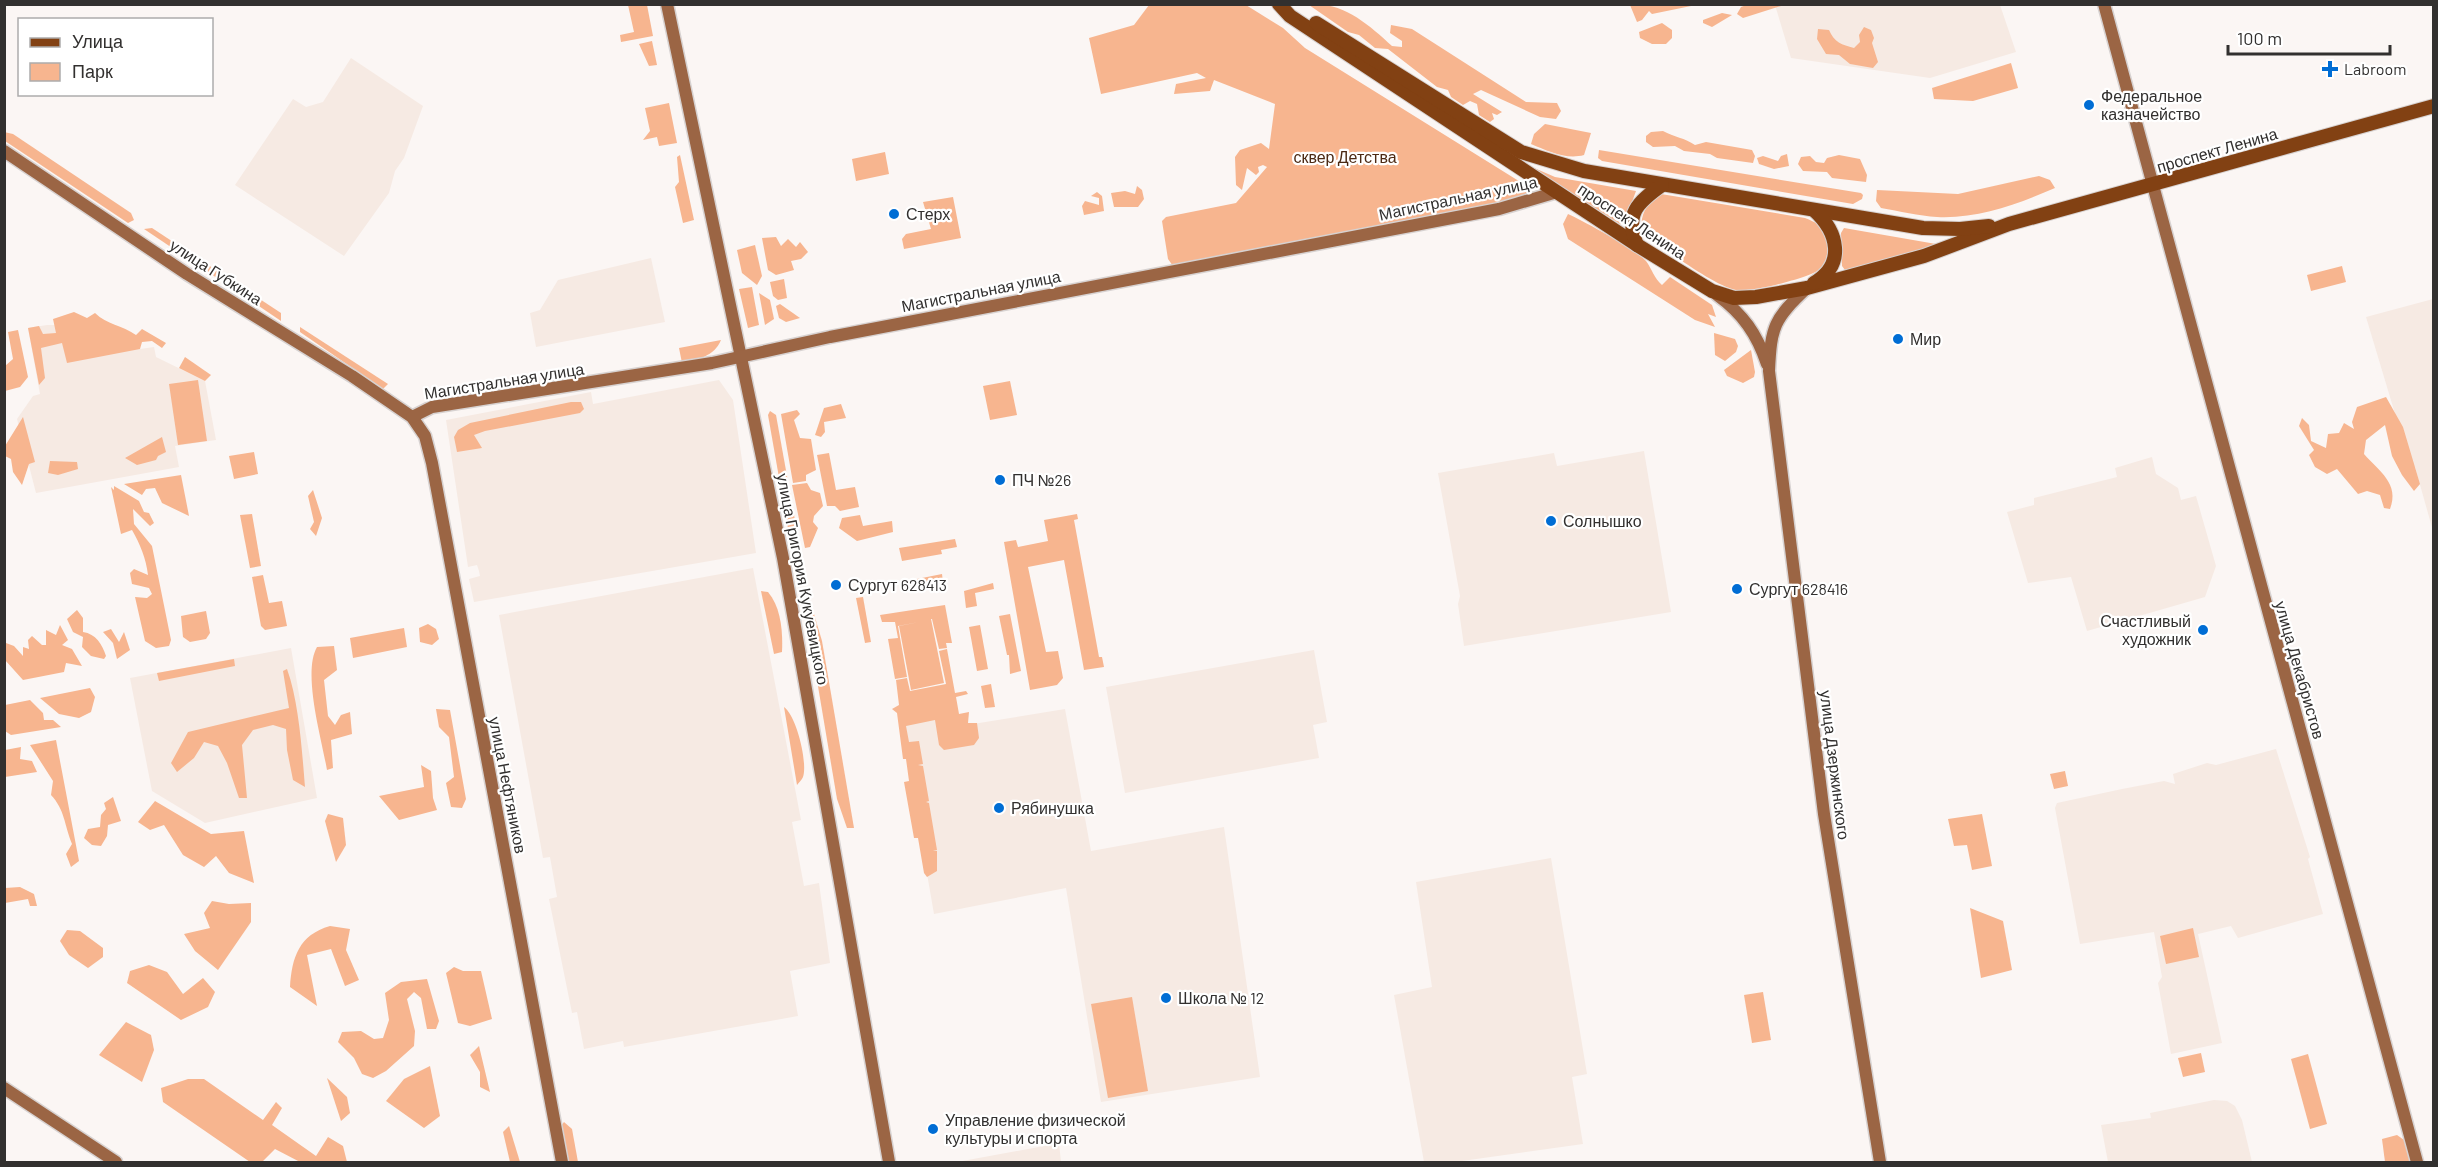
<svg xmlns="http://www.w3.org/2000/svg" width="2438" height="1167" viewBox="0 0 2438 1167" font-family="Barlow,sans-serif">
<rect width="100%" height="100%" fill="#fbf6f4"/>
<g fill="#f6eae3">
<polygon points="1775,5 2000,5 2016,52 1930,78 1791,58"/>
<polygon points="351,58 423,106 404,158 395,171 389,193 344,256 235,185 293,99 306,107 323,102"/>
<polygon points="651,258 665,322 536,347 530,313 540,310 558,280"/>
<polygon points="2433,299 2433,531 2415,467 2411,467 2366,317"/>
<polygon points="47,325 96,325 140,349 154,347 156,357 205,381 216,440 175,446 179,467 36,493 17,419 33,396 40,394 28,328"/>
<polygon points="719,380 733,400 756,553 474,602 469,579 480,576 479,571 477,565 468,567 446,420 591,392 593,404"/>
<polygon points="1644,451 1671,612 1464,646 1458,604 1460,596 1438,473 1554,453 1557,466"/>
<polygon points="2152,457 2156,474 2178,488 2181,500 2196,496 2216,566 2205,597 2087,631 2071,577 2028,583 2007,512 2034,505 2034,498 2117,477 2115,468"/>
<polygon points="753,568 801,820 792,822 804,886 819,883 830,963 790,971 798,1016 624,1047 623,1041 584,1049 577,1012 572,1013 549,899 557,897 550,857 543,858 499,615"/>
<polygon points="291,648 317,798 205,823 152,791 130,678"/>
<polygon points="1314,650 1327,722 1313,725 1319,758 1125,793 1106,687"/>
<polygon points="1065,709 1091,851 1224,827 1260,1077 1101,1102 1066,888 934,914 901,724 939,717 942,729"/>
<polygon points="2276,749 2310,857 2308,859 2323,914 2238,938 2231,926 2198,934 2222,1043 2171,1054 2158,983 2162,977 2154,932 2080,944 2055,808 2057,803 2122,789 2164,781 2175,784 2173,774 2207,763 2216,765"/>
<polygon points="1551,858 1587,1074 1572,1077 1583,1144 1455,1162 1424,1162 1394,995 1432,987 1416,882"/>
<polygon points="2214,1100 2227,1101 2235,1106 2242,1120 2252,1162 2108,1162 2101,1125 2151,1118 2150,1113"/>
<polygon points="1059,1143 1061,1162 957,1162 1044,1146"/>
</g>
<g fill="#f7b58f">
<polygon points="1749,4 1784,4 1784,5 1743,18 1737,14 1741,7"/>
<polygon points="628,5 647,5 653,36 621,42 620,35 634,32"/>
<polygon points="1149,5 1246,5 1283,28 1305,48 1527,186 1528,195 1501,204 1173,266 1168,259 1162,221 1166,217 1236,203 1267,167 1263,165 1258,167 1259,172 1256,175 1247,168 1242,190 1236,185 1235,157 1240,150 1261,143 1269,149 1275,104 1214,80 1210,91 1174,94 1176,84 1206,78 1197,73 1101,94 1089,38 1134,25"/>
<path d="M1309,5C1342,1 1368,24 1392,46L1402,47V41L1390,33L1391,25L1412,29L1526,102L1557,103L1561,111L1556,119L1540,117L1481,90L1473,94L1502,112L1497,115L1492,113L1494,119L1490,122L1479,115L1477,104L1470,101L1463,105L1451,97L1448,90L1437,87L1388,49L1375,48L1359,35L1348,32Z"/>
<polygon points="1630,5 1630,4 1696,5 1652,14 1649,11 1642,20 1637,22"/>
<polygon points="1722,13 1732,15 1712,27 1703,23 1703,20"/>
<polygon points="1662,23 1672,30 1672,38 1666,44 1652,44 1640,38 1639,32"/>
<path d="M1864,27L1871,30L1874,38L1872,43L1878,62L1873,68L1850,64L1839,55L1826,54L1817,39L1818,29L1829,30C1834,42 1842,45 1854,48L1860,42L1859,35Z"/>
<polygon points="652,41 657,65 649,66 639,44"/>
<polygon points="2011,63 2018,88 1973,101 1934,99 1932,88"/>
<polygon points="669,103 677,143 659,146 657,137 643,140 650,131 645,108"/>
<path d="M1545,124L1591,133L1584,155C1566,160 1548,151 1531,144L1534,134Z"/>
<path d="M1663,131C1674,137 1685,138 1695,145L1706,142L1752,150L1755,156L1753,163L1717,158L1710,154L1684,151L1675,146L1653,147L1646,142V136L1651,132Z"/>
<polygon points="4,132 13,134 131,213 134,220 128,223 5,141"/>
<polygon points="1599,150 1861,193 1863,195 1862,199 1853,204 1602,161 1598,158"/>
<polygon points="885,152 889,174 856,181 852,159"/>
<polygon points="1787,154 1789,166 1774,169 1759,164 1757,158 1763,156 1778,161 1781,156"/>
<polygon points="680,155 694,220 683,223 675,187 679,182 677,157"/>
<polygon points="1839,155 1860,159 1867,175 1866,182 1832,178 1827,172 1803,171 1798,164 1801,157 1810,156 1816,162 1824,163 1827,158"/>
<polygon points="1525,164 1555,177 1636,191 1625,221 1620,224"/>
<path d="M2039,176L2050,180L2055,188C2018,204 1978,219 1937,217C1919,216 1899,211 1881,208L1876,201L1877,190L1958,194Z"/>
<polygon points="1137,186 1142,190 1144,199 1138,207 1114,207 1111,193 1125,191 1135,194"/>
<polygon points="1097,192 1102,196 1104,211 1084,215 1082,206 1085,201 1099,205 1099,198 1091,196"/>
<path d="M1661,194L1805,218C1810,220 1816,222 1821,227C1830,236 1830,260 1820,269C1810,278 1749,293 1736,290C1712,285 1668,250 1645,236C1636,221 1646,202 1661,194Z"/>
<polygon points="953,197 961,238 904,249 902,239 906,234 931,229 923,202"/>
<path d="M1568,214C1582,220 1636,250 1646,261C1652,269 1654,278 1662,285L1670,277L1712,305L1716,317L1708,314L1715,327L1695,320L1568,239L1563,224Z"/>
<polygon points="152,228 281,313 281,321 144,229"/>
<polygon points="1844,228 1936,244 1937,247 1845,270 1842,266 1841,233"/>
<polygon points="776,237 781,246 788,239 796,247 800,242 808,252 801,259 791,261 794,270 776,275 768,270 762,238"/>
<polygon points="755,245 762,276 757,285 742,273 737,250"/>
<polygon points="2342,266 2346,282 2311,291 2307,275"/>
<polygon points="784,279 787,298 778,300 773,296 770,282"/>
<polygon points="752,287 759,325 748,328 739,289"/>
<polygon points="759,293 770,300 774,319 765,325"/>
<polygon points="780,304 800,318 786,322 779,318 776,306"/>
<path d="M74,312L87,318L95,313C107,325 122,325 136,335L142,329L166,343L162,348L152,341L142,342L140,349L67,363L62,343L41,348L45,378L39,385L28,328L39,326L43,334L56,333L53,319Z"/>
<polygon points="300,327 388,384 383,389 300,332"/>
<polygon points="18,330 28,377 20,387 5,391 5,366 13,359 8,332"/>
<polygon points="1714,333 1735,339 1738,346 1736,352 1725,361 1715,355"/>
<path d="M721,340C714,357 698,359 682,363L679,348Z"/>
<polygon points="1751,350 1755,372 1754,377 1743,383 1727,376 1724,370"/>
<polygon points="185,357 211,375 205,381 179,368"/>
<polygon points="198,380 207,441 178,445 169,384"/>
<polygon points="1010,381 1017,415 990,420 983,386"/>
<path d="M2386,397L2403,427L2420,484L2414,491L2402,475L2392,456L2385,425L2366,440L2364,454C2379,471 2400,484 2390,509L2384,508L2380,495L2367,491L2358,494L2337,469L2327,474L2315,467L2309,455L2314,450L2299,426L2302,418L2309,425L2311,441L2326,448L2328,434L2339,433L2344,423L2354,429L2352,422L2357,407Z"/>
<polygon points="571,402 581,402 584,409 580,413 485,431 474,435 482,448 457,452 454,437 458,430 470,423"/>
<polygon points="841,404 846,418 824,422 825,432 821,437 815,435 824,408"/>
<polygon points="797,410 800,414 794,420 800,438 811,439 816,470 806,475 806,481 793,483 781,414"/>
<polygon points="770,411 776,415 800,548 793,545 790,540 768,415"/>
<polygon points="23,417 35,462 29,464 22,485 13,472 11,459 5,456 5,446"/>
<polygon points="162,437 166,452 158,456 156,460 137,465 125,458"/>
<polygon points="254,452 258,474 234,479 229,456"/>
<polygon points="829,453 836,490 855,487 859,507 840,511 835,506 827,506 817,455"/>
<polygon points="50,461 77,462 78,469 58,475 48,473"/>
<polygon points="181,475 189,516 162,503 155,488 146,489 142,495 124,484"/>
<polygon points="807,483 811,490 820,493 823,506 814,516 813,522 818,528 810,547 805,548 792,485"/>
<path d="M114,486L139,501L144,512L149,513L154,523L150,526L133,509L134,524L152,546L171,640L169,646L156,648L145,641L135,597L147,598L152,594L149,588L132,584L130,573L134,569L148,575C146,558 140,544 132,530L121,534L111,487L114,490Z"/>
<polygon points="313,490 322,518 316,536 310,529 314,522 308,496"/>
<polygon points="252,514 261,566 250,568 240,515"/>
<polygon points="1077,514 1078,519 1074,520 1099,657 1102,657 1104,667 1084,670 1064,560 1028,567 1046,652 1058,651 1063,678 1057,685 1030,690 1004,542 1016,540 1018,547 1048,541 1044,520"/>
<polygon points="860,515 863,526 892,521 893,532 857,541 839,528 842,518"/>
<polygon points="955,539 957,547 941,550 942,554 902,561 899,548"/>
<polygon points="942,574 943,582 908,586 907,581"/>
<polygon points="263,575 269,603 282,601 287,626 265,630 261,626 252,577"/>
<polygon points="993,583 994,589 975,593 977,606 966,608 964,591"/>
<path d="M761,591L768,592C781,607 783,632 782,652L774,654Z"/>
<polygon points="863,597 871,642 865,643 856,598"/>
<polygon points="945,605 952,643 946,643 947,648 939,649 932,619 931,619 944,683 911,690 899,626 919,622 898,626 907,677 895,679 888,639 898,638 895,622 882,622 880,615"/>
<path d="M77,610L83,618V632C96,634 102,644 106,656L104,659L91,656L82,647L83,637L73,632L67,619Z"/>
<polygon points="206,611 210,633 206,639 190,642 183,637 181,616"/>
<polygon points="814,614 822,641 854,828 847,828 837,799 807,621"/>
<polygon points="1010,614 1021,671 1010,674 1009,655 1007,655 999,616"/>
<polygon points="428,624 436,629 439,639 432,645 420,642 419,628"/>
<polygon points="60,625 68,640 62,645 72,649 82,666 66,663 64,672 23,680 5,660 6,643 14,646 23,656 23,647 29,649 28,640 32,636 42,645 46,645 46,630 56,635"/>
<polygon points="980,625 988,669 977,671 969,627"/>
<polygon points="404,628 407,647 353,658 350,638"/>
<polygon points="111,629 119,642 124,632 130,650 117,659 113,643 103,632"/>
<path d="M334,646L337,670L324,680L328,716L335,725L341,715L350,712L352,734L331,740L333,768L327,770C322,740 302,673 317,647Z"/>
<polygon points="947,649 955,693 966,691 968,694 956,697 959,714 969,712 968,723 977,723 979,738 974,745 944,750 939,745 935,720 906,726 909,742 919,741 923,764 918,765 923,766 929,801 926,802 929,803 937,850 933,851 937,851 937,871 927,877 924,873 918,838 914,838 904,782 909,781 906,759 903,759 897,713 892,709 899,705 896,680 907,678 910,691 946,684 939,651"/>
<polygon points="234,659 235,666 159,681 157,673"/>
<path d="M287,669C299,702 302,751 305,787L293,780L287,750L286,729L273,725L253,730L242,745L247,798H239L227,763L218,746L204,742L194,758L177,772L171,763L188,732L289,708L283,671Z"/>
<polygon points="991,684 995,707 985,708 981,686"/>
<polygon points="90,688 95,697 91,712 79,718 59,714 40,698"/>
<polygon points="30,700 43,713 44,720 53,720 61,727 11,735 5,731 5,705"/>
<path d="M784,707C796,715 808,762 803,777C802,780 799,782 797,785Z"/>
<polygon points="436,709 450,710 466,799 462,808 451,807 446,783 454,777 449,737 439,727"/>
<path d="M56,740L79,861L71,867L66,854L72,844C64,824 65,810 51,795L53,781L30,745Z"/>
<polygon points="21,747 20,759 32,761 37,772 5,777 5,750"/>
<polygon points="421,765 431,771 433,798 437,810 399,820 379,796 424,787"/>
<polygon points="2065,771 2068,786 2054,789 2050,774"/>
<polygon points="113,797 121,821 108,825 107,836 101,846 92,845 84,838 88,829 100,827 101,815 106,809 104,803"/>
<polygon points="155,801 211,834 244,831 254,883 229,873 216,856 204,867 183,855 164,825 150,830 138,822"/>
<polygon points="328,814 343,818 346,845 336,862 325,821"/>
<polygon points="1982,814 1992,866 1972,870 1967,845 1954,846 1948,819"/>
<polygon points="20,887 34,894 37,906 30,906 28,899 5,903 5,888"/>
<polygon points="212,901 229,904 251,903 251,922 218,970 195,951 184,934 210,928 204,913"/>
<polygon points="1970,908 2003,921 2012,970 1981,978"/>
<path d="M330,926L350,929L346,950L359,980L345,986L331,949L307,955L317,1006L290,987C292,957 299,935 330,926Z"/>
<polygon points="2193,928 2199,957 2166,964 2160,936"/>
<polygon points="67,930 80,931 103,948 103,957 88,968 69,955 60,941"/>
<polygon points="149,965 167,972 183,994 203,978 215,992 208,1007 181,1020 127,983 130,971"/>
<polygon points="454,967 463,971 481,971 492,1019 470,1026 458,1023 446,973"/>
<polygon points="427,979 439,1021 436,1029 427,1029 421,998 414,992 407,999 415,1031 414,1046 386,1071 373,1078 362,1074 354,1058 338,1042 342,1032 361,1031 374,1039 383,1038 389,1020 385,993 401,982"/>
<polygon points="1763,992 1771,1040 1752,1043 1744,995"/>
<polygon points="1132,997 1148,1091 1108,1098 1091,1004"/>
<polygon points="126,1022 151,1035 154,1050 142,1082 99,1055"/>
<polygon points="479,1046 490,1092 480,1087 480,1072 470,1055"/>
<polygon points="2201,1053 2205,1072 2183,1077 2178,1058"/>
<polygon points="2308,1054 2327,1124 2310,1129 2291,1059"/>
<polygon points="430,1066 440,1116 424,1128 386,1101 404,1079"/>
<polygon points="327,1078 347,1097 350,1113 341,1121"/>
<polygon points="188,1079 204,1079 263,1120 276,1102 282,1108 272,1125 316,1156 328,1137 343,1146 347,1162 300,1162 275,1149 262,1162 250,1162 163,1102 161,1088"/>
<polygon points="564,1122 572,1129 578,1162 568,1162 561,1126"/>
<polygon points="509,1126 520,1162 510,1162 503,1132"/>
<polygon points="2397,1135 2404,1140 2411,1162 2385,1162 2382,1139"/>
</g>
<g fill="none" stroke-linecap="round" stroke-linejoin="round">
<g stroke="#d7d2d1" stroke-width="15">
<g id="secondary">
<polyline points="667,4 783,558 889,1162"/>
<polyline points="2104,4 2417,1162"/>
<polyline points="4,151 187,274 352,376 412,417 425,436 432,463 562,1162"/>
<path d="M1807,288C1774,319 1771,326 1769,371L1824,814L1880,1162"/>
<path d="M1717,295C1743,314 1757,334 1767,364"/>
<polyline points="412,417 432,407 712,363 830,337 1499,209 1557,192"/>
<polyline points="4,1088 116,1162"/>
</g>
</g>
<g stroke="#d7d2d1" stroke-width="16">
<g id="primary">
<polyline points="1279,4 1290,16 1637,245 1712,291 1734,298 1756,297 1807,288 1924,256 2009,224 2434,106"/>
<polyline points="1316,23 1521,152 1584,171 1923,228 1960,229 1989,226"/>
<path d="M1814,210C1838,232 1846,264 1814,283"/>
<path d="M1637,245C1624,214 1638,202 1662,185"/>
</g>
</g>
<use href="#secondary" stroke="#9b6544" stroke-width="12"/>
<use href="#primary" stroke="#824113" stroke-width="14"/>
</g>
<g fill="#006dd4" stroke="#fff" stroke-width="2">
<path d="M2327 60h6v6h6v6h-6v6h-6v-6h-6v-6h6z"/>
<circle cx="2089" cy="105" r="6"/>
<circle cx="894" cy="214" r="6"/>
<circle cx="1898" cy="339" r="6"/>
<circle cx="1000" cy="480" r="6"/>
<circle cx="1551" cy="521" r="6"/>
<circle cx="836" cy="585" r="6"/>
<circle cx="1737" cy="589" r="6"/>
<circle cx="2203" cy="630" r="6"/>
<circle cx="999" cy="808" r="6"/>
<circle cx="1166" cy="998" r="6"/>
<circle cx="933" cy="1129" r="6"/>
</g>
<g text-anchor="middle" stroke-width="4.5" stroke-linejoin="round" paint-order="stroke">
<g font-size="16" fill="#32302f" stroke="#fff" text-anchor="start">
<text x="2344" y="75">Labroom</text>
<text x="2101" y="102">Федеральное<tspan x="2101" dy="18">казначейство</tspan></text>
<text x="906" y="220">Стерх</text>
<text x="1910" y="345">Мир</text>
<text x="1012" y="486">ПЧ №26</text>
<text x="1563" y="527">Солнышко</text>
<text x="848" y="591">Сургут 628413</text>
<text x="1749" y="595">Сургут 628416</text>
<text x="2191" y="627" text-anchor="end">Счастливый<tspan x="2191" dy="18">художник</tspan></text>
<text x="1011" y="814">Рябинушка</text>
<text x="1178" y="1004">Школа № 12</text>
<text x="945" y="1126">Управление физической<tspan x="945" dy="18">культуры и спорта</tspan></text>
</g>
<g font-size="16" fill="#32302f" stroke="#fff">
<text transform="translate(2217 150) rotate(-16)" y="6">проспект Ленина</text>
<text transform="translate(1458 198) rotate(-12)" y="6">Магистральная улица</text>
<text transform="translate(1632 221) rotate(33)" y="6">проспект Ленина</text>
<text transform="translate(216 272) rotate(33)" y="6">улица Губкина</text>
<text transform="translate(981 291) rotate(-11)" y="6">Магистральная улица</text>
<text transform="translate(504 381) rotate(-9)" y="6">Магистральная улица</text>
<text transform="translate(803 579) rotate(79)" y="6">улица Григория Кукуевицкого</text>
<text transform="translate(2300 670) rotate(74)" y="6">улица Декабристов</text>
<text transform="translate(1835 765) rotate(83)" y="6">улица Дзержинского</text>
<text transform="translate(508 785) rotate(79)" y="6">улица Нефтяников</text>
</g>
<g font-size="16" fill="#4c2a14" stroke="#fff">
<text x="1345" y="163">сквер Детства</text>
</g>
</g>
<rect width="2438" height="1167" fill="none" stroke="#32302f" stroke-width="12"/>
<rect x="18" y="18" width="195" height="78" fill="#ffffff" stroke="#adacac" stroke-width="1.5"/>
<rect x="30" y="38" width="30" height="9" fill="#824113" stroke="#adacac" stroke-width="1.5"/>
<text x="72" y="48" font-size="18" fill="#32302f">Улица</text>
<rect x="30" y="63" width="30" height="18" fill="#f7b58f" stroke="#adacac" stroke-width="1.5"/>
<text x="72" y="78" font-size="18" fill="#32302f">Парк</text>
<path d="M2228 45v9h162v-9" fill="none" stroke="#32302f" stroke-width="3"/>
<text x="2237" y="45" font-size="18" fill="#32302f" stroke="#ffffff" stroke-width="4.5" paint-order="stroke">100 m</text>
</svg>
